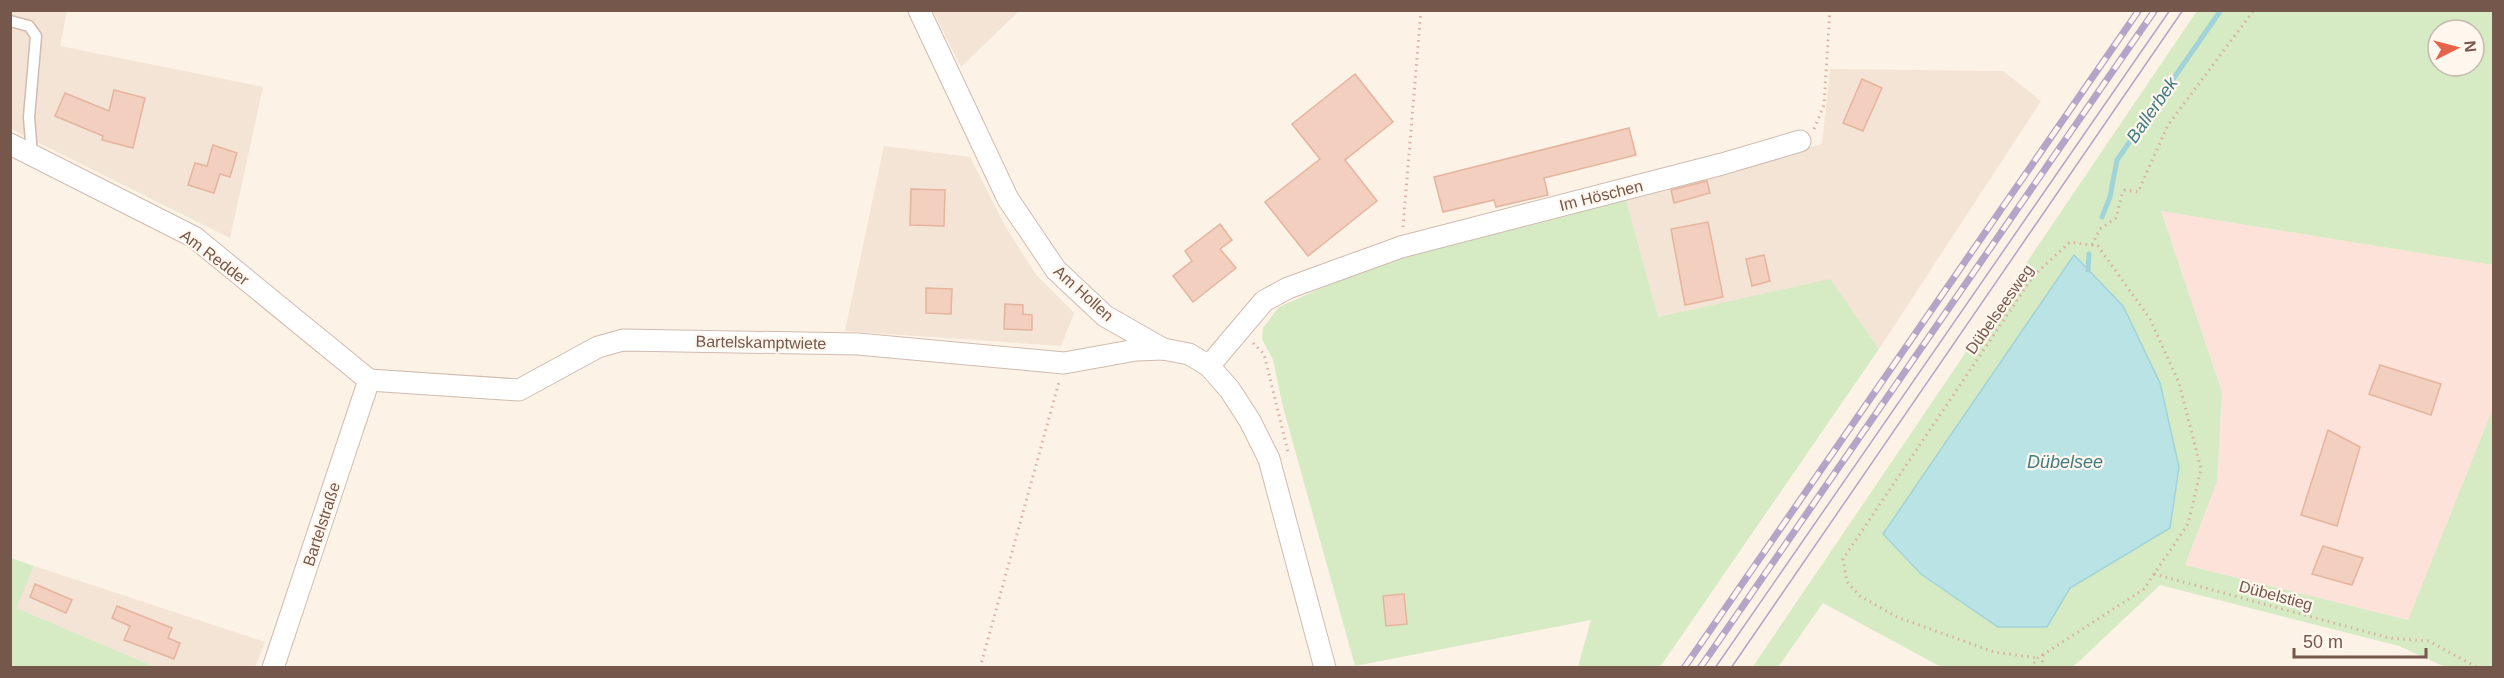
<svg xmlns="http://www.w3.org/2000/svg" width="2504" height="678" viewBox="0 0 2504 678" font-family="Arial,sans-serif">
<rect width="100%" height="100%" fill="#fcf2e6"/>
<g fill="#f4e4d5">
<polygon points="10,11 67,11 60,46 263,87 230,238 11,129"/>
<polygon points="933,11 1019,11 961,67"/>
<polygon points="1830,69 2003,71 2041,101 1879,349 1830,280 1658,317 1624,192 1822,144"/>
<polygon points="884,146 970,157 1005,226 1037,276 1074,313 1061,346 845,331"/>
<polygon points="34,566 265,642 255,667 155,667 15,608"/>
</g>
<polygon fill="#fde2da" points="2161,211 2493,265 2493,408 2409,621 2185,565 2217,482 2222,392"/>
<g fill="#d6eac4" fill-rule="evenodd">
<path d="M2197,11H2493V265L2161,211L2222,392L2217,482L2185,565L2408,620L2493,408V667H2445L2399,646L2160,585L2073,667H1941L1823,603L1778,667L1752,668ZM2438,30H2474V66H2438ZM2074,255L2123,306L2160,383L2170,528L2070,588Z"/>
<polygon points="1624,192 1658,317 1830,279 1879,349 1660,667 1578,667 1591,620 1355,666 1283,407 1273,360 1262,339 1263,328 1279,307 1380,262"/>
<polygon points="11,558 34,566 16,608 155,667 11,667"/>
</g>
<polygon fill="#bae3e6" stroke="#a1d3d8" stroke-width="1.5" points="2074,255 2123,306 2160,383 2179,467 2170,528 2070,588 2047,627 1998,627 1921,574 1883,534"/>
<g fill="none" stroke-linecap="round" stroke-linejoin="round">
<g stroke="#a1d3d8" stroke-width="5">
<polyline points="2102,217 2110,197 2117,160 2221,10"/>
<polyline points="2088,270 2089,254"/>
</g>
</g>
<g fill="#f2cfbe" stroke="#e5b49e" stroke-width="1.5">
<polygon points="1355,74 1393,122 1345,160 1377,201 1308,256 1265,202 1320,159 1292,124"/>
<polygon points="1862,79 1882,88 1863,131 1843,123"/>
<polygon points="114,90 145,98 133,148 102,140 103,136 55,116 65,93 109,111"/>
<polygon points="1629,128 1636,155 1544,178 1548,195 1496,207 1494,200 1443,212 1434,177"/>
<polygon points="213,145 237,153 230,177 220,174 214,193 188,185 195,163 207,166"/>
<polygon points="1707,181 1710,193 1674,203 1671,190"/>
<polygon points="911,189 945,190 944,226 910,225"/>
<polygon points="1708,222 1723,297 1685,305 1671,229"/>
<polygon points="1220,224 1232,240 1220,249 1236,268 1193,302 1173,276 1192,261 1185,251"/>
<polygon points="1764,255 1770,281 1752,286 1746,259"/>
<polygon points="926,288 952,289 951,314 926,313"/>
<polygon points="1005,304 1023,305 1023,314 1032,315 1032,330 1004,329"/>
<polygon points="2380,365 2441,384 2431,415 2369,394"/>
<polygon points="2328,430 2360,447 2337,526 2301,515"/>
<polygon points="2323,546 2363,558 2352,585 2312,574"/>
<polygon points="35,584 72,600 66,613 30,597"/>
<polygon points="1404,594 1407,624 1386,626 1383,596"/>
<polygon points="117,606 172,628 168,638 180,643 174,659 124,640 130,626 112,618"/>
</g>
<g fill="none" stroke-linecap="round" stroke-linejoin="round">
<g stroke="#d0bbaf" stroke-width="13">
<polyline id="lane" points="10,21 29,26 36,36 29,117 32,155"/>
</g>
<g stroke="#d0bbaf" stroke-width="23">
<g id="street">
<polyline points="919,10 1008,199 1056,270 1105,316 1163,349 1189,354 1209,366 1230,390 1250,421 1269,459 1325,668"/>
<polyline points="10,144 194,237 369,380"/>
<polyline points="1209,366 1264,301 1288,288 1401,247 1722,164 1800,141"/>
<polyline points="369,380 519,390 598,347 623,340 858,344 1064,363 1136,350 1163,349"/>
<polyline points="273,668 369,380"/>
</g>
</g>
<g stroke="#d7b2a1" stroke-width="3" stroke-dasharray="1.5 4.5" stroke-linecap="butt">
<polyline points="1814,129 1824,105 1830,10"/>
<polyline points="1403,227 1421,10"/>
<polyline points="2092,245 2100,229 2116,218 2122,194 2125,190 2138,192 2168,125 2254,10"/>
<polyline points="1253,343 1264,354 1288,452"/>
<polyline points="2154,574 2389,638 2429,641 2478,668"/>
<polyline points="980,668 1059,382"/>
<polyline points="2030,668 2038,658 2144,589 2188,524 2201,469 2179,383 2150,319 2098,246 2070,242 2034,275 1843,559 1847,582 1860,596 1897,617 1994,652 2038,658"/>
<polyline points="2042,668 2043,654"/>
</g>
<use href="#lane" stroke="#fff" stroke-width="10"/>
<use href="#street" stroke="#fff" stroke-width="21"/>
<g stroke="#b4a4c7" stroke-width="1.5">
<polyline points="1715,668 2170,10"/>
<polyline points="1731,668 2183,10"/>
</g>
<g stroke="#b4a4c7" stroke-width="7">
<g id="rail">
<polyline points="1684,668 2139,10"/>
<polyline points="1700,668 2155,10"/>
</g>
</g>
<use href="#rail" stroke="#fff7ed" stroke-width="4.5" stroke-dasharray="14" stroke-linecap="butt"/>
</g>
<g text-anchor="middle" stroke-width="4.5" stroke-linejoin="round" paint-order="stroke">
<g font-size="16" fill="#76574b" stroke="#fff7ed">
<text transform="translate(1601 195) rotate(-14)" y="6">Im Höschen</text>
<text transform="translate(215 257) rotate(37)" y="6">Am Redder</text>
<text transform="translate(1084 293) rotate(42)" y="6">Am Hollen</text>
<text transform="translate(1999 309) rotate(-55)" y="6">Dübelseesweg</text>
<text transform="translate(761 342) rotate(1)" y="6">Bartelskamptwiete</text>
<text transform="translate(321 524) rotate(-72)" y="6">Bartelstraße</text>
<text transform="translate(2276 595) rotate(15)" y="6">Dübelstieg</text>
</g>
<g font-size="18" font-style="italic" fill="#417b83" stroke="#fff7ed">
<text transform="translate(2152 110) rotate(-55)" y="6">Ballerbek</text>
<text x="2065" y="468">Dübelsee</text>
</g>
</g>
<rect width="2504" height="678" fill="none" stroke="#76574b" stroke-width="24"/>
<g transform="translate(2456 48) rotate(84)"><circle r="28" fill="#fff7ed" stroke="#c8b7ac" stroke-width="1.5"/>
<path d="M0-4.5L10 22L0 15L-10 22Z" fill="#e6644c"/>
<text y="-9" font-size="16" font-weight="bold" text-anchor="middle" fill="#76574b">N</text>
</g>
<path d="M2294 648v9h132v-9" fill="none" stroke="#76574b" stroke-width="3"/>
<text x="2303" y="648" font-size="18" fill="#76574b" stroke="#fff7ed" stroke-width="4.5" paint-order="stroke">50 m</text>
</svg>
